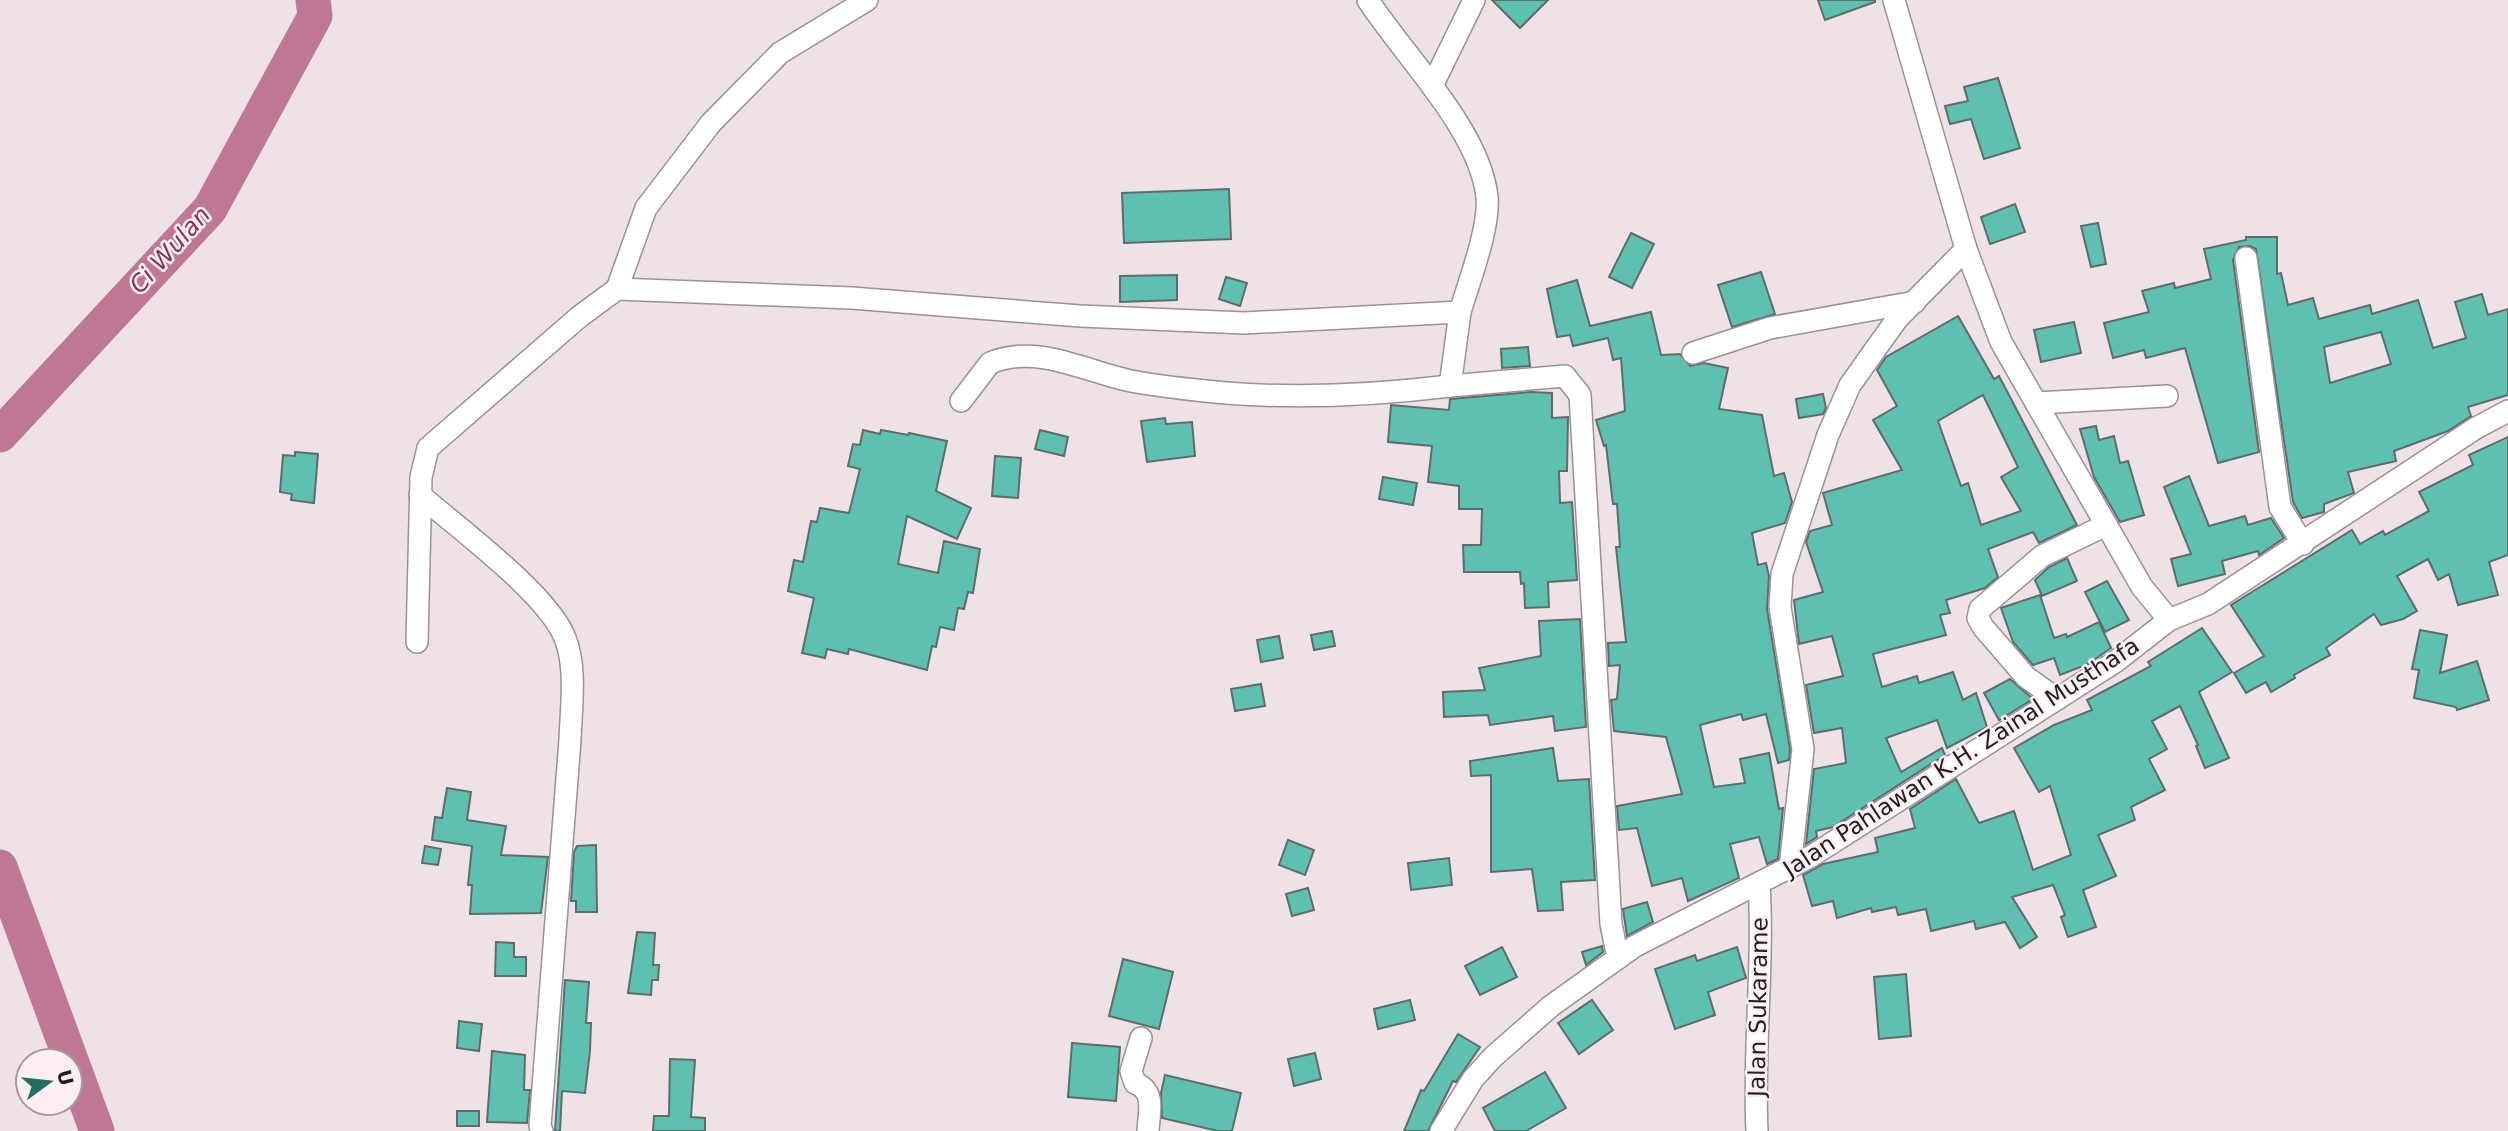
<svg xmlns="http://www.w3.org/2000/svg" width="2508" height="1131" viewBox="0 0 2508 1131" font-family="'DejaVu Sans',sans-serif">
<rect width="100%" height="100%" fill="#efe2e7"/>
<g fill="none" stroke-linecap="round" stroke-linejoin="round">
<g stroke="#be7896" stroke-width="35">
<polyline points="0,435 210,209 315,16 313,0"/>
<polyline points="0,867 97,1131"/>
</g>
</g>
<g fill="#5dc0b1" stroke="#606c6a" stroke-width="2" fill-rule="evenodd">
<polygon points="1492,0 1548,0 1520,28"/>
<polygon points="1818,0 1875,0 1875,2 1825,20"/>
<polygon points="1998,78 2020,148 1984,159 1971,119 1950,124 1945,106 1968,101 1964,87"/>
<polygon points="1229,189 1231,239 1124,243 1122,193"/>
<polygon points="2015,204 2025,232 1990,244 1981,217"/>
<polygon points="2098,223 2106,264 2091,267 2081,226"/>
<polygon points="1631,233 1654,244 1632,288 1609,277"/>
<path d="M2246,237H2277V274L2281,273L2288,305L2313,298L2319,319L2370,305L2372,314L2418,300L2433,348L2466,338L2455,302L2482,294L2488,315L2508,309V395L2468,407L2471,416L2448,431L2394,451L2396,461L2348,472L2354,493L2324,504V512L2302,518L2293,502L2256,249L2250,246L2239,247L2233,260L2259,452L2218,463L2185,348L2146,358L2144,350L2113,358L2104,323L2149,312L2142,291L2174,283L2175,288L2211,279L2204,249L2246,240ZM2381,332L2391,364L2330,383L2324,347Z"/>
<polygon points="1761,272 1775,314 1732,327 1718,285"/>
<polygon points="1177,275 1177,300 1120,302 1120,276"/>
<polygon points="1226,277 1247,283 1240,306 1219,299"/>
<polygon points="1577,280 1590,326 1651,312 1661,355 1680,354 1690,366 1704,363 1728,368 1719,409 1762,415 1774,476 1784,473 1792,502 1785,523 1752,533 1758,565 1766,563 1769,576 1767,609 1790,749 1789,760 1778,763 1766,714 1743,720 1741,714 1700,725 1714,787 1745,783 1740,759 1769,753 1779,809 1783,808 1778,859 1767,864 1759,837 1730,844 1739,878 1688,901 1682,878 1652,886 1637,828 1619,830 1617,806 1682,794 1666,737 1614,731 1611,700 1617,699 1620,665 1609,666 1608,643 1626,642 1616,547 1620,547 1617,504 1613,504 1606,445 1604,446 1596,420 1625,411 1621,358 1613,360 1608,338 1573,346 1570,335 1557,337 1547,289"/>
<path d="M1958,316L1994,379L1999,376L2077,525L2039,543L2033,532L1988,549L1998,577L1985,588L1946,600L1950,613L1940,615L1946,635L1873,654L1882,687L1917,676L1919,683L1953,672L1963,700L1976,693L1987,727L1947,748L1937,720L1886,738L1901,772L1942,748L1945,755L1833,827L1816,831L1817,837L1806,844L1814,769L1846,763L1842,728L1814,733L1806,685L1843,676L1832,636L1799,644L1794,600L1823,592L1806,542L1810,531L1832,525L1823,493L1902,470L1873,420L1897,406L1877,370L1886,357ZM1983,395L2018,467L2001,477L2021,511L1981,525L1968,483L1961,486L1938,421Z"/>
<polygon points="2074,322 2081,353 2041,362 2034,330"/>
<polygon points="1528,347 1530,366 1502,368 1501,349"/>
<polygon points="1531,392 1552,393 1552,418 1568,417 1567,471 1559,471 1560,503 1572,502 1577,580 1548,582 1549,607 1525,608 1524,583 1521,584 1520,572 1464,572 1463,545 1481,545 1482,509 1459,509 1459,486 1428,482 1432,446 1388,442 1391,405 1449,410 1450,399"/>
<polygon points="1823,394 1826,408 1823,414 1799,418 1796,399"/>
<polygon points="1165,418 1166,424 1192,422 1195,456 1147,462 1141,421"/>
<polygon points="2096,426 2099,440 2114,436 2120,463 2128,461 2144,515 2120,522 2094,477 2080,429"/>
<polygon points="863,430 880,434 881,430 908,435 909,433 947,441 936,491 971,508 957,539 907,516 898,564 938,573 944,541 980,549 973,593 968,592 964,609 958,608 954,630 940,627 936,647 932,646 927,670 849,649 848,654 827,649 825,658 802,653 814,598 788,591 794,560 803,562 811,521 817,522 820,508 849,513 860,469 848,466 853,444 860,445"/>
<polygon points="1040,430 1068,437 1064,456 1035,449"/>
<polygon points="2508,437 2508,555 2489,562 2498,595 2458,605 2449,574 2438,580 2428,559 2397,576 2417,611 2403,619 2381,625 2374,614 2326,648 2330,655 2294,675 2295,678 2271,692 2266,682 2246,693 2234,673 2264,656 2231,605 2352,530 2360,544 2383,531 2385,535 2429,511 2419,492 2473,465 2469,455"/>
<polygon points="295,452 318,454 314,503 291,500 292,494 280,492 283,455 295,456"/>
<polygon points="995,456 1021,458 1018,498 992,496"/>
<polygon points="2189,476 2209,526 2245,516 2248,525 2271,518 2284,538 2259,555 2258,551 2222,561 2225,574 2178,586 2171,559 2191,554 2164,487"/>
<polygon points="1383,477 1417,483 1413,505 1379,499"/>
<polygon points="2067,558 2077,581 2042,596 2035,580 2049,567"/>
<polygon points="2107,581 2129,620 2105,632 2085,592"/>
<polygon points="2040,595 2054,638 2066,634 2067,637 2099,622 2111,648 2088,664 2060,675 2054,658 2033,665 2013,642 2001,608"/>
<polygon points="1580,619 1586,727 1555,731 1553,716 1490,725 1488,715 1444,717 1443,692 1485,690 1479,668 1541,656 1539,621"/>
<polygon points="2202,628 2232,672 2199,692 2229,758 2205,768 2196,746 2198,745 2180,706 2152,721 2167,749 2149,759 2165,790 2131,807 2135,820 2098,835 2116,876 2083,890 2096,927 2068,937 2061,917 2065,915 2053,885 2012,897 2037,937 2020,948 2005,922 1976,929 1974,921 1931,931 1926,909 1898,915 1896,907 1872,912 1871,908 1837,918 1833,901 1812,906 1803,875 1823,864 1878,852 1875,838 1915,828 1910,809 1956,779 1979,823 2014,811 2033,870 2071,855 2050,786 2039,792 2014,748 2054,725 2092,710 2087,700 2151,666 2148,662"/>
<polygon points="2420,630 2447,635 2440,673 2477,661 2489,700 2457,710 2456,707 2414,698 2419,670 2412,669"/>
<polygon points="1332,631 1335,646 1314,650 1311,635"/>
<polygon points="1279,636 1283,658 1261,662 1257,640"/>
<polygon points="2010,679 2033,699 1999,720 1984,693"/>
<polygon points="1261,684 1265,706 1235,711 1231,689"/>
<polygon points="1553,748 1558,781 1589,779 1595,880 1561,882 1563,910 1538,911 1532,869 1491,872 1491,775 1471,776 1470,761"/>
<polygon points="447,788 471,792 467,820 506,826 501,855 548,857 541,913 470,914 472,885 468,885 472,846 432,840 435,817 442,818"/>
<polygon points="1288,840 1314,850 1305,875 1279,865"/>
<polygon points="596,845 597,912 576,912 576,901 571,901 574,852 577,846"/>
<polygon points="425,846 441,849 438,865 422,863"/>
<polygon points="1449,858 1452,885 1411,890 1408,863"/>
<polygon points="1308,888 1314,910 1292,916 1286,894"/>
<polygon points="1647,902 1653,922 1627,936 1623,909"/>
<polygon points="637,932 655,933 653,965 659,965 658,980 652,980 651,995 628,993"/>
<polygon points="496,942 514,943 514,957 526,957 526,976 495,976"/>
<polygon points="1602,946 1603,952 1586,965 1582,952"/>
<polygon points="1502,947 1517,977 1480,995 1465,966"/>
<polygon points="1737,947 1746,978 1708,992 1715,1015 1675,1029 1655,969 1695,955 1697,961"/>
<polygon points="1123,959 1173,972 1159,1029 1109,1016"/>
<polygon points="1906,974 1911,1036 1879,1039 1874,977"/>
<polygon points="565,980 589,982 586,1023 591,1023 590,1051 585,1093 562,1091 560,1131 555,1131"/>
<polygon points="1410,1000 1415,1020 1378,1029 1374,1009"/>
<polygon points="1592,1000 1613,1030 1579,1054 1558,1023"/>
<polygon points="459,1021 482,1024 479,1051 457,1048"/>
<polygon points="1458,1034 1480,1047 1456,1082 1453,1081 1428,1131 1404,1131 1421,1090 1424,1091"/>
<polygon points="1072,1043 1120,1047 1116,1101 1068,1097"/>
<polygon points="492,1051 525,1055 524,1090 530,1090 527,1123 487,1122"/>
<polygon points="1315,1053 1321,1079 1294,1086 1288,1059"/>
<polygon points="670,1059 695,1060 691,1117 705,1118 705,1131 653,1131 654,1116 669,1116"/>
<polygon points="1545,1072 1566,1108 1526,1131 1495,1131 1483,1108"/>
<polygon points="1165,1075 1241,1093 1232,1131 1218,1131 1162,1118 1161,1093"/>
<rect x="457" y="1111" width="22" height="15"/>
</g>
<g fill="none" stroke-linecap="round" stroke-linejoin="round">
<g stroke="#9b9094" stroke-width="24">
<g id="minor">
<path d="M1368,0C1404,56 1480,130 1487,197C1490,227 1469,282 1460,312"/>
<polyline points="1894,0 1966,249 2001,342 2142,587 2169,620"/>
<polyline points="1432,86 1474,0"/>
<polyline points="2246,258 2280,507 2303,544"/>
<polyline points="617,289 646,208 711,123 780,53 867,0"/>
<polyline points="1693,353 1770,328 1915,302"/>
<path d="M961,401L990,363C1037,343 1086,372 1131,381C1162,387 1194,390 1226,393C1302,399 1375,395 1450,386"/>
<polyline points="2036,403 2167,396"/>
<path d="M420,495C458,528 548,594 565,638C577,668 571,708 570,740L540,1126L542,1131"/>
<polyline points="417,642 421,477 428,448 579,317 617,289 852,298 1080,316 1244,323 1460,312 1450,386 1565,376 1580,395 1611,924 1618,958"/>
<polyline points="2057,699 2026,677 1983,627 1978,618 1980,609 2042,556 2106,525"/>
<polyline points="1790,868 1803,749 1780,607 1782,574 1828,435 1850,385 1897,319 1966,249"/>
<path d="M1141,1038L1131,1071L1135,1083C1156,1091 1149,1112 1148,1131"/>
<polyline points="1441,1131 1473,1079 1493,1057 1551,1006 1635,946 1810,857 2115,662 2169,620 2208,604 2476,428 2508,411"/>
<path d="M1757,1131C1753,1048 1764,966 1759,883"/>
</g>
</g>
<use href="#minor" stroke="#fff" stroke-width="21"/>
</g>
<g text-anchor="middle" stroke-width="5" stroke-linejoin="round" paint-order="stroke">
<g font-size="23" fill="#221d1f" stroke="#fceff4">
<text transform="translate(1961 757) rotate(-33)" y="8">Jalan Pahlawan K.H. Zainal Musthafa</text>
<text transform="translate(1758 1007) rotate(-89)" y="8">Jalan Sukarame</text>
</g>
<g font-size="24" font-style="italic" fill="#86305a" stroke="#fceff4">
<text transform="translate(170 250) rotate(-48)" y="8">Ci Wulan</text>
</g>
</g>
<g transform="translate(49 1082) rotate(75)"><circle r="33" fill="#fceff4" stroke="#a59b9f" stroke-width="2"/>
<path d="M0-5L12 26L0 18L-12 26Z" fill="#256c62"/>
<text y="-10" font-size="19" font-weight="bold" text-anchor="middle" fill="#221d1f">U</text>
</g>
</svg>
